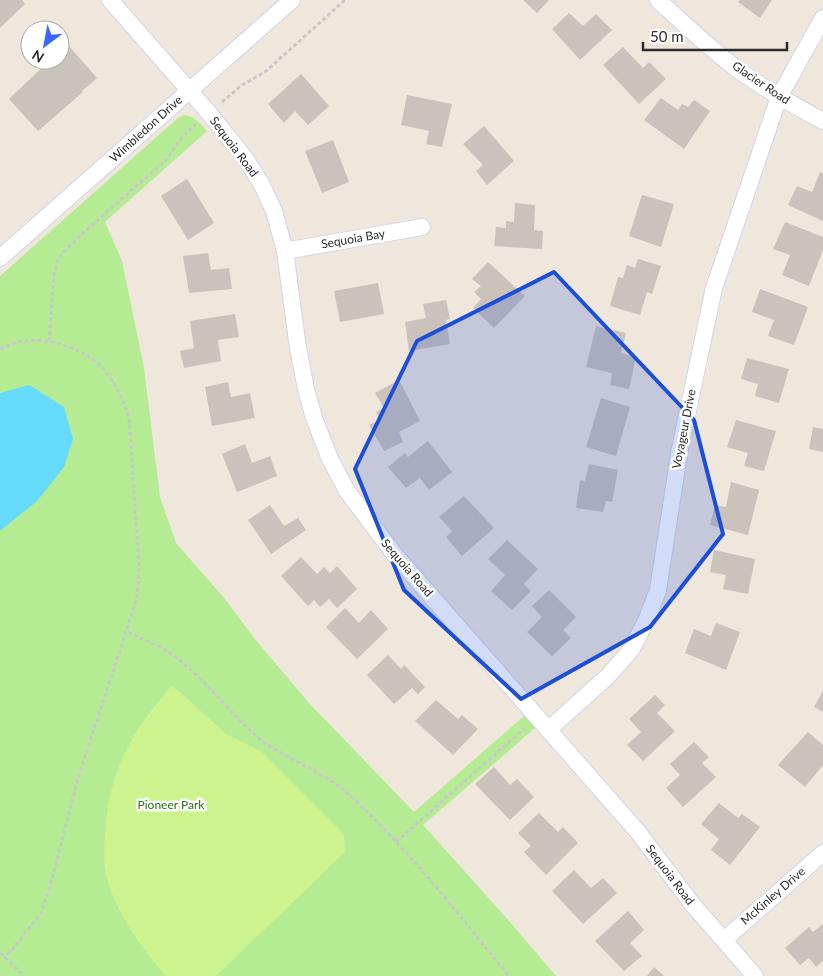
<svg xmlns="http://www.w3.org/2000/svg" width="823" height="976" viewBox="0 0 823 976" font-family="Lato,sans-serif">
<rect width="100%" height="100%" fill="#efe6dc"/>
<path fill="#b5eb93" d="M184,115C195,116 200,124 207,131L105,222L122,261L144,368L160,497L176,543L225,599L254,638L309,703L414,812L531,710L542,722L423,825L509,921L556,976H0V276L178,118Z"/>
<path fill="#ccf38e" d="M172,685L226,734L262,752L344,834L345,852L216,976H166C143,951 116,912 107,879C103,865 104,849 105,834C109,769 131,733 172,685Z"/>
<polygon fill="#65dafb" points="29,385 64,407 73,439 64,467 37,501 0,531 0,393"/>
<g fill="#cac3bc">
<polygon points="0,0 22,0 25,4 0,28"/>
<polygon points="523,0 549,0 537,13"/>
<polygon points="740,0 772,0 760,18 738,2"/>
<polygon points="569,13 583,26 596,14 612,30 580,60 552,29"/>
<polygon points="69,46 97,78 82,91 83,92 38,131 9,99 50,60 60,60 60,53"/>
<polygon points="623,47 643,68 649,62 666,79 639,104 603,65"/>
<polygon points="301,74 329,106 308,125 295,111 284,123 268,104"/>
<polygon points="407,95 452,104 442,147 426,144 429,131 401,125"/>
<polygon points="661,98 678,110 682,104 688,107 694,100 710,111 684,149 644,120"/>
<polygon points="484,126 514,161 487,185 476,171 483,165 463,144"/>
<polygon points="333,140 349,182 322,193 305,151"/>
<polygon points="820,172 823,173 823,221 788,205 797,186 812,192"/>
<polygon points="187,179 214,223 188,240 161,196"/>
<polygon points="642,195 674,204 661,247 629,236"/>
<polygon points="515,203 535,205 534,230 543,231 542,249 494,246 496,227 506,228 506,221 514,222"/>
<polygon points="785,222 823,237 823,250 809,286 782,275 790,255 773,249"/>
<polygon points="208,253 211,270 229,268 232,289 189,293 183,256"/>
<polygon points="638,259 661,266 652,294 647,292 640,315 610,306 618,277 623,278 627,265 635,268"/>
<polygon points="488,262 525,296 494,328 473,308 481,299 474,292 481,286 472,279"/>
<polygon points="378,283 384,314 340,322 334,291"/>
<polygon points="760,289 808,307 794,345 768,336 774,320 752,312"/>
<polygon points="446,300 450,319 446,320 450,344 409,351 405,322 426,318 423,304"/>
<polygon points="235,314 239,337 218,340 221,361 184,368 180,351 194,348 190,321"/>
<polygon points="596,326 626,333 621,353 636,357 629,389 610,385 612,373 586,367"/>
<polygon points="747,358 789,369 779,403 755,396 758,384 741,379"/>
<polygon points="399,380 420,421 399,432 403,442 384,451 369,425 380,420 376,412 384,408 375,393"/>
<polygon points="228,382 231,397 250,393 255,418 212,426 205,387"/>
<polygon points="601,398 630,407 616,456 586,447"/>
<polygon points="736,420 776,431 764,471 744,466 748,453 727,447"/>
<polygon points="813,427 823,429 823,452 809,449"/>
<polygon points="428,441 452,472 429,490 420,478 406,488 388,467 405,453 408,457"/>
<polygon points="245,444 252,463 270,456 277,476 237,492 222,454"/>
<polygon points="589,464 618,470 612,502 606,501 603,512 576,508 580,480 585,481"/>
<polygon points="731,482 759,490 748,535 710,525 715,505 726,507"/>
<polygon points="464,496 494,528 462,556 446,537 452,531 439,517"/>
<polygon points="270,505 284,526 298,518 306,530 271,554 248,520"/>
<polygon points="507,540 538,569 524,584 531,591 512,610 491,591 505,575 488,559"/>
<polygon points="714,550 755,559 748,594 723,589 726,575 710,572"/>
<polygon points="301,557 317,574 324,567 330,573 337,566 357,589 337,608 329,599 320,607 314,600 308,606 281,576"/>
<polygon points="549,590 576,617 563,630 571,638 552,656 527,632 542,617 532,606"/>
<polygon points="345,608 359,623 371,610 388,629 357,659 326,627"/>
<polygon points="716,623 740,632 726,670 685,653 694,629 711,636"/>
<polygon points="388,655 401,669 404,665 425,687 418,694 412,688 394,704 367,675"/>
<polygon points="823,691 823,712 814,707"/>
<polygon points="655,695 665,705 657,713 675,731 643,761 627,745 641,732 629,719"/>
<polygon points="436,700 458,719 462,715 478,729 453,755 415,721"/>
<polygon points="808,732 823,745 823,765 805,787 778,765"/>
<polygon points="694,742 709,757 702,763 716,777 683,807 666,788 680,775 670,764"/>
<polygon points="494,767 510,785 517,779 534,797 510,820 475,784"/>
<polygon points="719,803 738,818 742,814 760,827 730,865 711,850 719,839 701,824"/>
<polygon points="539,813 558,832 563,827 578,843 546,875 524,852 531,846 518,833"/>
<polygon points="574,870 591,888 603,878 617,893 583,924 552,891"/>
<polygon points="628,911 644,930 630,943 642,956 624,971 595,941"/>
<polygon points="823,924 823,961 816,967 809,958 800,965 785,948 809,927 813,932"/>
<polygon points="654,967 664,976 647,976"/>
</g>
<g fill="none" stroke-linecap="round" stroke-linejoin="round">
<g stroke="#d1d6e6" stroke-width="18">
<g id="minor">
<polyline points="110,0 209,113 245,158 261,183 274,211 285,251 298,348 306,389 314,418 330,459 347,491 395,555 638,832 693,905 755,976"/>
<path d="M658,0C684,24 709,48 737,69C764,89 793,105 823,121"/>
<polyline points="285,251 422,227"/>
<polyline points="0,258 292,0"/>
<polyline points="548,730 608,676 631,650 646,621 658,590 680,448 714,288 779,97 823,18"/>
<polyline points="724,940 823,853"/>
</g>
</g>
<g stroke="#c8c8c8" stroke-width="3" stroke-dasharray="4 2.5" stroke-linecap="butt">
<polyline points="222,102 242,85 265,72 345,0"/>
<polyline points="49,341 54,274 58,259 66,249 100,218 166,160 184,135 196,124"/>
<path d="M0,349C6,347 12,344 18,342C50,336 90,349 109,376C118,389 124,402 129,417L139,568L137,598L78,778L52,879L41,914L5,958"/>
<path d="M128,632C140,638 153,643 165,650C199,671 224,707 253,733C280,758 318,768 346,792C407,847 457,913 509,976"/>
<polyline points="396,842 525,728"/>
<polyline points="0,953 24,976"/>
</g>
<use href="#minor" stroke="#fff" stroke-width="16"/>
</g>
<path fill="#1d4ed8" fill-opacity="0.2" stroke="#1d4ed8" stroke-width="4" stroke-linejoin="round" d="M554,272L694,420L723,534L650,627L521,699L404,590L355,469L417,341Z"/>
<g text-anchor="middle" stroke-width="5" stroke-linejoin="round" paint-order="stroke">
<g font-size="12" fill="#2b2b2b" stroke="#fff">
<text transform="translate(761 83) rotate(34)" y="4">Glacier Road</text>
<text transform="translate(146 129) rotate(-42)" y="4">Wimbledon Drive</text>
<text transform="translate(234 147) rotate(53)" y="4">Sequoia Road</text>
<text transform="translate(353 239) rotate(-10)" y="4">Sequoia Bay</text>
<text transform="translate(684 429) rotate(-79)" y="4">Voyageur Drive</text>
<text transform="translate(407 568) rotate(49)" y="4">Sequoia Road</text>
<text transform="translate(670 875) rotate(53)" y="4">Sequoia Road</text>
<text transform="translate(773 896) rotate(-41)" y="4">McKinley Drive</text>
</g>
<g font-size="12" fill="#2a7113" stroke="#fff">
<text x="171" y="809">Pioneer Park</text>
</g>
</g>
<g transform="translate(45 45) rotate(212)"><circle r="24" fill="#ffffff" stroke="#aaaaaa"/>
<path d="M0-4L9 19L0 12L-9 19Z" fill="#3966ff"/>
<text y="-8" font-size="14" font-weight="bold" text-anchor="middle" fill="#2b2b2b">N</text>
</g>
<path d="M643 42v8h144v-8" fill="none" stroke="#2b2b2b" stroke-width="2.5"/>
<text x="650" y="42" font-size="15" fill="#2b2b2b" stroke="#ffffff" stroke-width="4" paint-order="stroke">50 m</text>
</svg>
